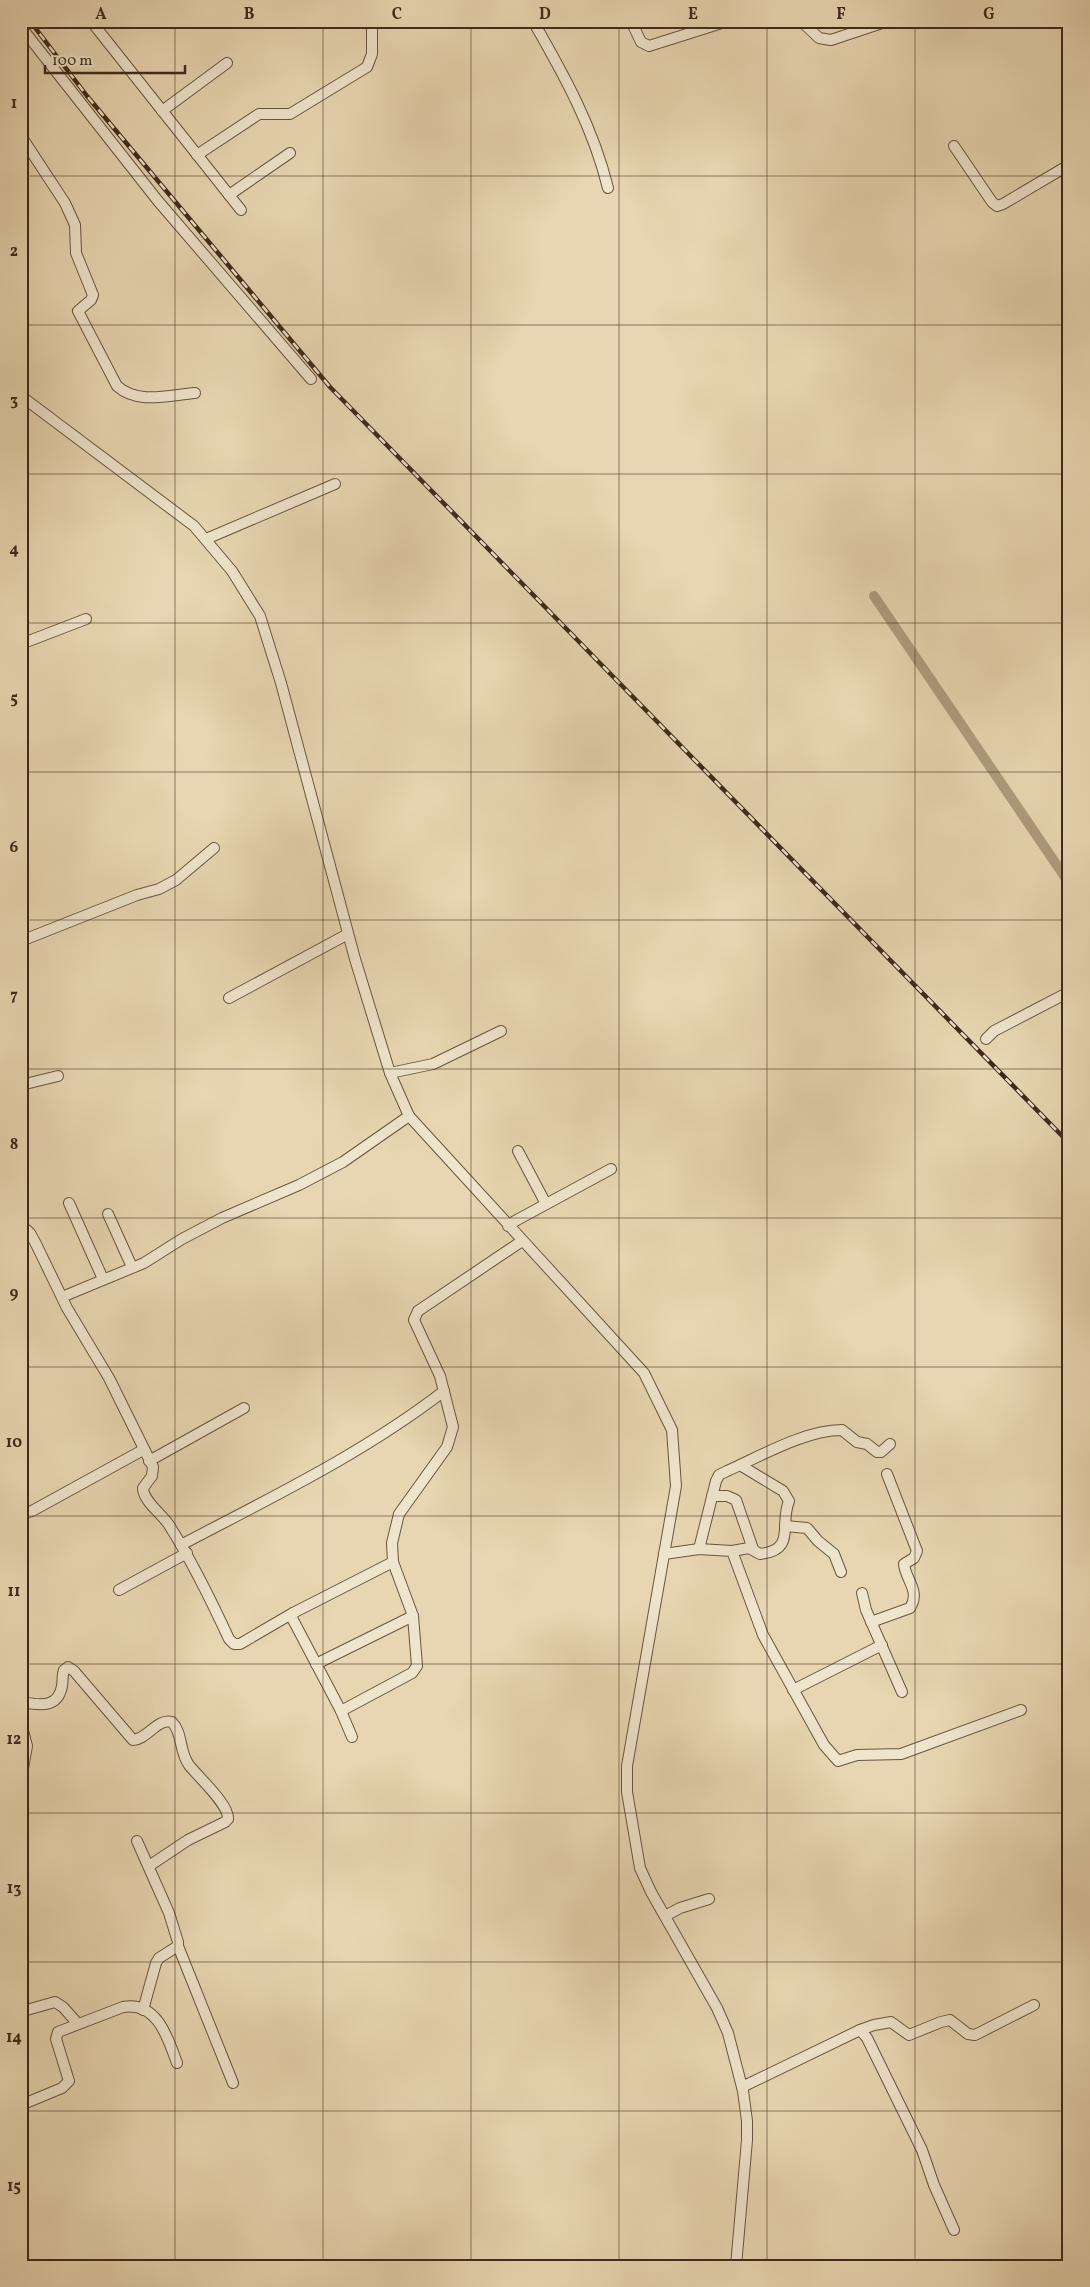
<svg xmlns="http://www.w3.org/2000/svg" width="1090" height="2287" viewBox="0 0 1090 2287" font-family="Vollkorn,serif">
<rect width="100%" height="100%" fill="#e7d6b1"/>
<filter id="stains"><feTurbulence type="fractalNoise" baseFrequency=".004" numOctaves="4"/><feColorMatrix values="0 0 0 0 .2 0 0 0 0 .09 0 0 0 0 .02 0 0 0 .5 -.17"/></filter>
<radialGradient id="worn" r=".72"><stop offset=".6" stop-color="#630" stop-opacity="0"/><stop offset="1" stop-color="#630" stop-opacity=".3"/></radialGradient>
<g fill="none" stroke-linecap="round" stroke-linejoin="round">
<polyline stroke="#ae9c7e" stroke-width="10" points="874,596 1069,883"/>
<g stroke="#685540" stroke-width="12">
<g id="street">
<polyline points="91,21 241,210"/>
<path d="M533,21C564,75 593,127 608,188"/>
<polyline points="631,21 641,42 649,46 728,21"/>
<polyline points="801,21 819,38 831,40 888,21"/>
<polyline points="21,27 158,201 311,379"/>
<polyline points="162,111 227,63"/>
<path d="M21,136L65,203L75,225L76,253L93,295L91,300L78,311L117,386C138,405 169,395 195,393"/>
<polyline points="954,146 992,202 997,206 1003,204 1069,165"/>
<polyline points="197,155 259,114 290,114 367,67 372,54 372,21"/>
<polyline points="229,195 290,153"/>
<polyline points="21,396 194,526 232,571 260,616 281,683 355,959 390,1073 409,1116 644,1373 672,1430 676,1486 627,1766 627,1792 640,1868 651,1892 717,2008 728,2033 743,2091 747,2121 747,2140 736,2266"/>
<polyline points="206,539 335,484"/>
<polyline points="21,644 86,619"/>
<polyline points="21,941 137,895 159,889 176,880 214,848"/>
<polyline points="229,998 348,934"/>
<polyline points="986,1039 994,1031 1069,992"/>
<polyline points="390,1073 433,1064 501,1031"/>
<polyline points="21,1085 58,1076"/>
<polyline points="518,1151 546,1204"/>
<polyline points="69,1203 103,1279"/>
<polyline points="108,1214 132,1267"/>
<path d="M21,1225L30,1233L36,1244L67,1308L109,1378L153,1467L152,1476L143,1488C143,1501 162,1514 169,1525C192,1561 211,1600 229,1639L234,1644H240L293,1613"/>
<polyline points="508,1226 515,1221 611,1169"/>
<polyline points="62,1297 144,1263 182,1239 222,1218 299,1185 343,1162 409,1116"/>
<polyline points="149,1461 244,1408"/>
<polyline points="712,1496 727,1496 736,1500 753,1549"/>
<polyline points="21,1514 32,1511 143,1450"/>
<polyline points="785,1526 807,1528 818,1541 834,1554 841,1572"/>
<path d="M181,1545C270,1498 364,1453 444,1391"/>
<path d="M699,1549L716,1481L719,1475L727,1471C761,1456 805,1430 842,1430L857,1442L867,1444L877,1452H881L890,1444"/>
<path d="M732,1551L749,1548L760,1554C797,1550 779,1524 789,1501L783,1491L740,1465"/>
<polyline points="664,1554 699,1549 732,1551 763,1635 824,1745 838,1761 857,1755 901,1754 1021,1710"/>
<polyline points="119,1590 187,1553"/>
<polyline points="862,1593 866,1610 902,1692"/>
<path d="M871,1622L910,1608C921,1591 905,1579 904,1564L914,1558L917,1551L887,1474"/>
<polyline points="316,1664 413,1616"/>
<polyline points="793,1690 882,1645"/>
<path d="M21,1702C39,1705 58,1709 62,1686C63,1680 62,1675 64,1670L68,1667L74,1671L133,1740C148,1739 157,1718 172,1722C183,1733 179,1752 189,1765C198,1777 229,1804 228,1819L225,1822L188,1840L149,1866"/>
<polyline points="341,1711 412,1673 417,1666 413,1616 393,1562 392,1543 399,1514 447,1447 453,1427 440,1376 414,1320 418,1311 522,1241"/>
<polyline points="21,1723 27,1746 21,1779"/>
<polyline points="352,1737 341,1711 292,1618 293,1613 393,1562"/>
<polyline points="137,1841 169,1913 178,1942 178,1946 159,1958 156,1963 143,2010"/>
<polyline points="665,1916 680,1908 709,1899"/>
<polyline points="178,1946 233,2083"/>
<polyline points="23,2011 55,2002 63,2007 78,2024"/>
<polyline points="860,2030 874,2025 891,2022 909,2035 941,2022 950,2020 968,2034 975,2035 1034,2005"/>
<polyline points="742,2087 860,2030 867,2038 922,2150 934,2185 954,2230"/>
<path d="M21,2105L62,2088L69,2081L56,2039L58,2032L123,2007C157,2001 168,2038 177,2063"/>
</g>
</g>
<use href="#street" stroke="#efe4cc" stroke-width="10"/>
<g stroke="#3e2a1a" stroke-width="4.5">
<polyline id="rail" points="30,21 87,96 330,387 1069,1143"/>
</g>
<use href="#rail" stroke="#efe4cc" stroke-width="2.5" stroke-dasharray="8" stroke-linecap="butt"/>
</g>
<path fill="none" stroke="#3e2a1a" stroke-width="1" stroke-opacity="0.55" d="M175,21V2266M323,21V2266M471,21V2266M619,21V2266M767,21V2266M915,21V2266M21,176H1069M21,325H1069M21,474H1069M21,623H1069M21,772H1069M21,920H1069M21,1069H1069M21,1218H1069M21,1367H1069M21,1516H1069M21,1664H1069M21,1813H1069M21,1962H1069M21,2111H1069"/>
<rect width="1090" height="2287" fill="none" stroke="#e7d6b1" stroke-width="55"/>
<path d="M45 65v8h140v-8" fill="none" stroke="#3e2a1a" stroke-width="2.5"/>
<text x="52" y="65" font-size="15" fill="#3e2a1a" stroke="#efe4cc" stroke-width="4" paint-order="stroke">100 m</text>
<rect x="28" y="28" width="1034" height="2232" fill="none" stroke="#3e2a1a" stroke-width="2"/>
<g font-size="16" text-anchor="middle" font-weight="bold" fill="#3e2a1a">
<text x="101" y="19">A</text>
<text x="249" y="19">B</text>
<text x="397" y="19">C</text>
<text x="545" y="19">D</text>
<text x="693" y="19">E</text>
<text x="841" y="19">F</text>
<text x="989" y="19">G</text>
<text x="14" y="108">1</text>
<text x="14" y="256">2</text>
<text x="14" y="405">3</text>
<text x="14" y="554">4</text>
<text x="14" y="703">5</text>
<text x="14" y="852">6</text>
<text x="14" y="1000">7</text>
<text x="14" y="1149">8</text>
<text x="14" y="1298">9</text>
<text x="14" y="1447">10</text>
<text x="14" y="1596">11</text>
<text x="14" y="1744">12</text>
<text x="14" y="1893">13</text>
<text x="14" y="2042">14</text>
<text x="14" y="2191">15</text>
</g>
<rect width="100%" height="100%" filter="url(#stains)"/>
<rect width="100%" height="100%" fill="url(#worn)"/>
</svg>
